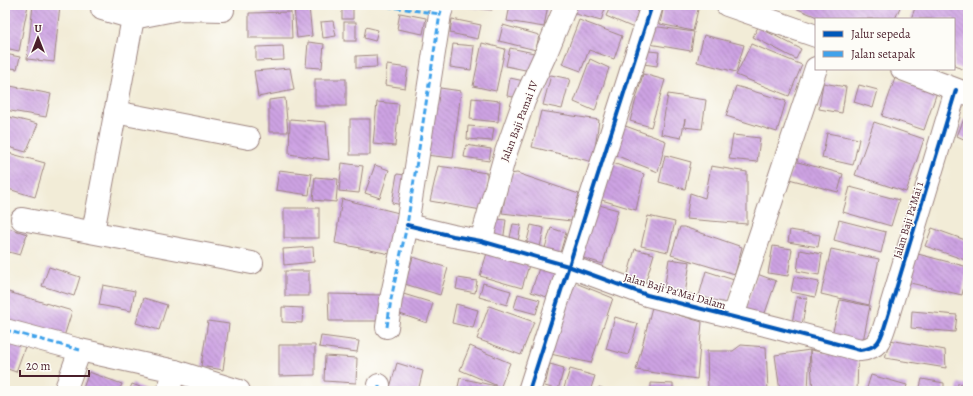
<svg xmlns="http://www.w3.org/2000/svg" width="973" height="396" viewBox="0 0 973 396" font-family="Alegreya,serif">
<defs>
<pattern id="building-back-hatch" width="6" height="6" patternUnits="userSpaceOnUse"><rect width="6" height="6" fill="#cda3e3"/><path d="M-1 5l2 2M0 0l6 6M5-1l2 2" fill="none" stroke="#a884b8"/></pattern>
</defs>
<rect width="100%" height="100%" fill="#fdfcf7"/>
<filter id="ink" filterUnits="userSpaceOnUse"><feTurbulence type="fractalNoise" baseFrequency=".025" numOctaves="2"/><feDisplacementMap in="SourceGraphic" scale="8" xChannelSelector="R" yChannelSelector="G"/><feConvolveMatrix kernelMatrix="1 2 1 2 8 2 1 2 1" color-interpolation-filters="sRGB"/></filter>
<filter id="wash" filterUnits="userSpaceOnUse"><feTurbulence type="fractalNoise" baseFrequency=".012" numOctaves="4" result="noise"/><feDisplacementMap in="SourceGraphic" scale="16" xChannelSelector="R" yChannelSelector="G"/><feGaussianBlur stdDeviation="0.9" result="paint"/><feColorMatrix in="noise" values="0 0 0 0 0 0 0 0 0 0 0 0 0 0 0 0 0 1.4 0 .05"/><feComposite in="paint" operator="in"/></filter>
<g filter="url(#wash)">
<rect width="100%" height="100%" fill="#f2ecd7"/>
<g id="blocks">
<g fill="url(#building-back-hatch)">
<polygon points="5,5 28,5 19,51 5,48"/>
<polygon points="33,5 60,5 54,62 27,59"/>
<rect x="342" y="5" width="11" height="14"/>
<polygon points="458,5 492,5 492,10 458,6"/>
<polygon points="510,5 548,5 544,27 507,21"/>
<polygon points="574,5 606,5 601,21 572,13"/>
<polygon points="611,5 645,5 634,28 606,16"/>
<polygon points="664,5 699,5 693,31 660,24"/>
<polygon points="788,5 901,5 895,19 822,19"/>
<polygon points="916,5 968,5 968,71 954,66 954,19 911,19"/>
<polygon points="309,7 312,36 297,38 294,8"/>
<polygon points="291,12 292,38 249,38 249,13"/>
<polygon points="400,13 426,18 423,34 397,29"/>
<polygon points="452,19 481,25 478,39 450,33"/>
<polygon points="579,20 622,36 614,59 589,50 581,71 562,64"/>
<polygon points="333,21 336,36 323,38 321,22"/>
<rect x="344" y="22" width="12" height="19"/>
<polygon points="503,25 539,35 536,50 499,41"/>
<polygon points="652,26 694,32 691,51 649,44"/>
<polygon points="366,27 378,30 375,41 364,38"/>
<polygon points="758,27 801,49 796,59 753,37"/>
<polygon points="704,35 744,45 736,72 697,62"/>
<polygon points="308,42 324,44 322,68 306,67"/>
<polygon points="482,43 505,49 496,91 473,86"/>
<polygon points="453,44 474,46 471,70 450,67"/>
<polygon points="751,44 802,65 789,96 736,75"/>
<polygon points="283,46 284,60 256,61 256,47"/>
<polygon points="510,48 539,54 535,72 506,66"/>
<polygon points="639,50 659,52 657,66 637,63"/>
<polygon points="5,54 20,57 17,69 5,67"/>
<polygon points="376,55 377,67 356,68 356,56"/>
<polygon points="590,59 609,68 595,111 574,102"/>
<polygon points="387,65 408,68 405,88 385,85"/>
<polygon points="290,68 294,90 258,97 254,71"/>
<polygon points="643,74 665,80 651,127 630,121"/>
<polygon points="551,75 570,79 562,109 543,105"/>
<polygon points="510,78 524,81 520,98 507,96"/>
<polygon points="895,78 937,92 924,130 882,116"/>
<rect x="315" y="79" width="31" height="27"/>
<polygon points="823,83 846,87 842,113 819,109"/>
<polygon points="5,85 51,94 46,117 5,110"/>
<polygon points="859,85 878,90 873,108 854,102"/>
<polygon points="736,86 786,101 777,132 726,116"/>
<polygon points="433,87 461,91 453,158 425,155"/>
<polygon points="668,94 706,100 702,129 684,127 685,119 681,138 661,134"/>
<polygon points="285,98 288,132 269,132 269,100"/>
<polygon points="472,98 500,101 498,122 470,119"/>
<polygon points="377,102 399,104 395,146 373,144"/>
<polygon points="541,111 599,120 593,162 532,147"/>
<polygon points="5,116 38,124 26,152 5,146"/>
<polygon points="290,119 326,122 329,160 289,154"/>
<rect x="350" y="119" width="20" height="36"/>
<polygon points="964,119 968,121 968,141 957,136"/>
<polygon points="874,122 924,139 906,192 855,175"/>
<polygon points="620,124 666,141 658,172 610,153"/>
<polygon points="468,126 494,128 492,141 467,139"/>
<polygon points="827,133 859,139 853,165 822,158"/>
<polygon points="733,135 760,138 757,162 729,159"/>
<polygon points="466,145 491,149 489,161 464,157"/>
<polygon points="5,152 45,163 35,197 5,188"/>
<polygon points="665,155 691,162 685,189 659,182"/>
<polygon points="607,161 644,174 636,210 598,199"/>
<polygon points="794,161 843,174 838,192 789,179"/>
<polygon points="342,163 363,166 359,193 339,191"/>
<polygon points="375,165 389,170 380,198 365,193"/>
<polygon points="438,166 487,173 487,211 430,201"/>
<polygon points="711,166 747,172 747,224 686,219 690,193 705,198"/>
<polygon points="279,170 312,174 309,195 276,190"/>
<polygon points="517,173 579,194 571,221 502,213 510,174"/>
<polygon points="397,174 413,176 408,206 392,203"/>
<polygon points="315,177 338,179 336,202 313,200"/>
<polygon points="850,187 899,200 891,226 843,212"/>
<polygon points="342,199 403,214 395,255 335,243"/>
<polygon points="595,204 618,210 603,264 580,257"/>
<rect x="284" y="208" width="35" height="30"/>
<polygon points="648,216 675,222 668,252 641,246"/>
<polygon points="496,219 506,220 503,242 493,241"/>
<polygon points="839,220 886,232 881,253 834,240"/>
<polygon points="513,224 521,225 517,247 508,246"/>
<polygon points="531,225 544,228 539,252 525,249"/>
<polygon points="5,227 27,234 20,255 5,251"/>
<polygon points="680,227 684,227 742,247 735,274 671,255"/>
<polygon points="551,228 566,233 559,256 544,251"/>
<polygon points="932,228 968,241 968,261 925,246"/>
<polygon points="790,230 820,235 818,247 788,242"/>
<polygon points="773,246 792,249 788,276 768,273"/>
<polygon points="313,247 314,262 284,265 283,249"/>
<polygon points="635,249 654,254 644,287 626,281"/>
<polygon points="831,249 879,259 869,305 821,294"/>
<polygon points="800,250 822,254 819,275 797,271"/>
<polygon points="487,253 529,265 522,288 480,276"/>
<polygon points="914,253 968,267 962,295 906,282"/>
<polygon points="413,257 448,268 440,295 405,284"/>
<polygon points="669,259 690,262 685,294 664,290"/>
<polygon points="49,267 80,277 74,296 42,286"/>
<polygon points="539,268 558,274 550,298 531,292"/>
<rect x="285" y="271" width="24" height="25"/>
<polygon points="706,271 734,280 727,305 699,296"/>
<polygon points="757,274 776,281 763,319 744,314"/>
<polygon points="794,277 819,282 815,297 791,292"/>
<polygon points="458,278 477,281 475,293 456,289"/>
<polygon points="573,282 613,298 591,363 546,353"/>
<polygon points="483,283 511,291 507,305 479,297"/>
<polygon points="103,285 135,291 131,311 99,305"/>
<polygon points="5,291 72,311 63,340 5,323"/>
<polygon points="400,293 433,303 427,323 394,312"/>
<polygon points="328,294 382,295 383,321 329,321"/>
<polygon points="518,294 540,300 536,314 514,308"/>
<polygon points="797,297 807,298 802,325 792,323"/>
<polygon points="144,298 167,305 159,330 136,323"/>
<polygon points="840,300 870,306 862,346 831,340"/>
<polygon points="456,304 478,310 473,328 452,323"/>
<polygon points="489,306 534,322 521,355 477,339"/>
<polygon points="282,307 303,308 302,323 282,322"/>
<polygon points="652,307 702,322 697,379 636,370"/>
<polygon points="912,311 957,315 955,332 911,328"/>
<polygon points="615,317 638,324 628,355 606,349"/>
<polygon points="208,321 229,324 223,370 201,366"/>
<polygon points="5,336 26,344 16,372 5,368"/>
<polygon points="321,336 359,341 357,352 319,347"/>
<polygon points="890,340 945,350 946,368 885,358"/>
<polygon points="279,345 315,345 315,375 279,376"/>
<polygon points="741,345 766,347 768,391 708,391 707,351 733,351"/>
<polygon points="470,346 510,363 499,391 457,391 460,378 500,387 460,370"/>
<polygon points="810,350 858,358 857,391 813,391 810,350 808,391 780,391 775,355"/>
<polygon points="325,356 357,358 356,383 324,381"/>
<polygon points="397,363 423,371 418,391 389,391"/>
<polygon points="550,364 564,368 558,390 545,386"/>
<polygon points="570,369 595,376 590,391 563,391"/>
<polygon points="89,372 122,384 119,391 82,391"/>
<polygon points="871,375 907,385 905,391 866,391"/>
<polygon points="922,379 944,383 944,391 919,391"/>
<polygon points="651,383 673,384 673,391 651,391"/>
<polygon points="958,383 968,385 968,391 957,391"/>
<polygon points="132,384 151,391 129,391"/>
<polygon points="277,387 296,390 296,391 277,391"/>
<polygon points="599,387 611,391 598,391"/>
</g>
</g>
</g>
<g filter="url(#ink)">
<use href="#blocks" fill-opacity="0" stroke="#9e8681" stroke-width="1"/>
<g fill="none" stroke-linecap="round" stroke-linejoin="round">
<g stroke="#9e8681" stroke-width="24">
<g id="street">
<polyline points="102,5 102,9 133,18 179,9 223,10"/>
<polyline points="727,5 816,36"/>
<polyline points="902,69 968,94"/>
<polyline points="115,112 249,138"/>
<polyline points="22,219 252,263"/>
<path d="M407,225L453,236L481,241L568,266L647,295L777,328L860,350C881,348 881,336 887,319L956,90"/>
<polyline points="93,232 133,18"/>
<polyline points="481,241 506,152 524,101 547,51 566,5"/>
<polyline points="733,316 816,68"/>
<polyline points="387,327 391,299 407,225 440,14 443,5"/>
<polyline points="5,330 80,350 175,371 239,391"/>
<polyline points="65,391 80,350"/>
<polyline points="168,391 175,371"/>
<polyline points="379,391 379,385"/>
<polyline points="529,391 652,5"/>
</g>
</g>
<use href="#street" stroke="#fff" stroke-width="22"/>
<g stroke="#40a2eb" stroke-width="3" stroke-dasharray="6 3" stroke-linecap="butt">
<polyline points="378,5 440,14"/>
<polyline points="387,327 391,299 407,225 440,14 443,5"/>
<polyline points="5,330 80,350"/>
<polyline points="379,391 379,385"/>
</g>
<g stroke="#fdfcf7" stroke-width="6">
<g id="cycleway">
<path d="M407,225L453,236L481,241L568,266L647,295L777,328L860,350C881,348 881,336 887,319L956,90"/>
<polyline points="529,391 652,5"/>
</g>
</g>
<use href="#cycleway" stroke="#0057b8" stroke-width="4"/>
</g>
</g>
<g text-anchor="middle" stroke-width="3" stroke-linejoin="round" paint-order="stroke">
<g font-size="11" fill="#4a1f2b" stroke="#fdfcf7">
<text transform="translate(519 121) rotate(-69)" y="4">Jalan Baji Pamai IV</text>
<text transform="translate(908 220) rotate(-73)" y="4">Jalan Baji Pa'Mai 1</text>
<text transform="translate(675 291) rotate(16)" y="4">Jalan Baji Pa'Mai Dalam</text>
</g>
</g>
<rect width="973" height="396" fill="none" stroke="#fdfcf7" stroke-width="20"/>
<rect x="815" y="18" width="140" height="52" fill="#fdfcf7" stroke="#b5a4a5"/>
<rect x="823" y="31" width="20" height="6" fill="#0057b8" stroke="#b5a4a5"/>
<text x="851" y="38" font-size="12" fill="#4a1f2b">Jalur sepeda</text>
<rect x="823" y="51" width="20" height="6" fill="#40a2eb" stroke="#b5a4a5"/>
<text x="851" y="58" font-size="12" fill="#4a1f2b">Jalan setapak</text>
<g transform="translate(38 38)" stroke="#fdfcf7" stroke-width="3" paint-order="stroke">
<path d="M0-3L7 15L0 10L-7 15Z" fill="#4a1f2b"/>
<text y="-6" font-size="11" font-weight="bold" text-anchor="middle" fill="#4a1f2b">U</text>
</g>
<path d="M20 370v6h69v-6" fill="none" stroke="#4a1f2b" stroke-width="2"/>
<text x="26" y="370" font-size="12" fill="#4a1f2b" stroke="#fdfcf7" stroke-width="3" paint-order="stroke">20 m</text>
</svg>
